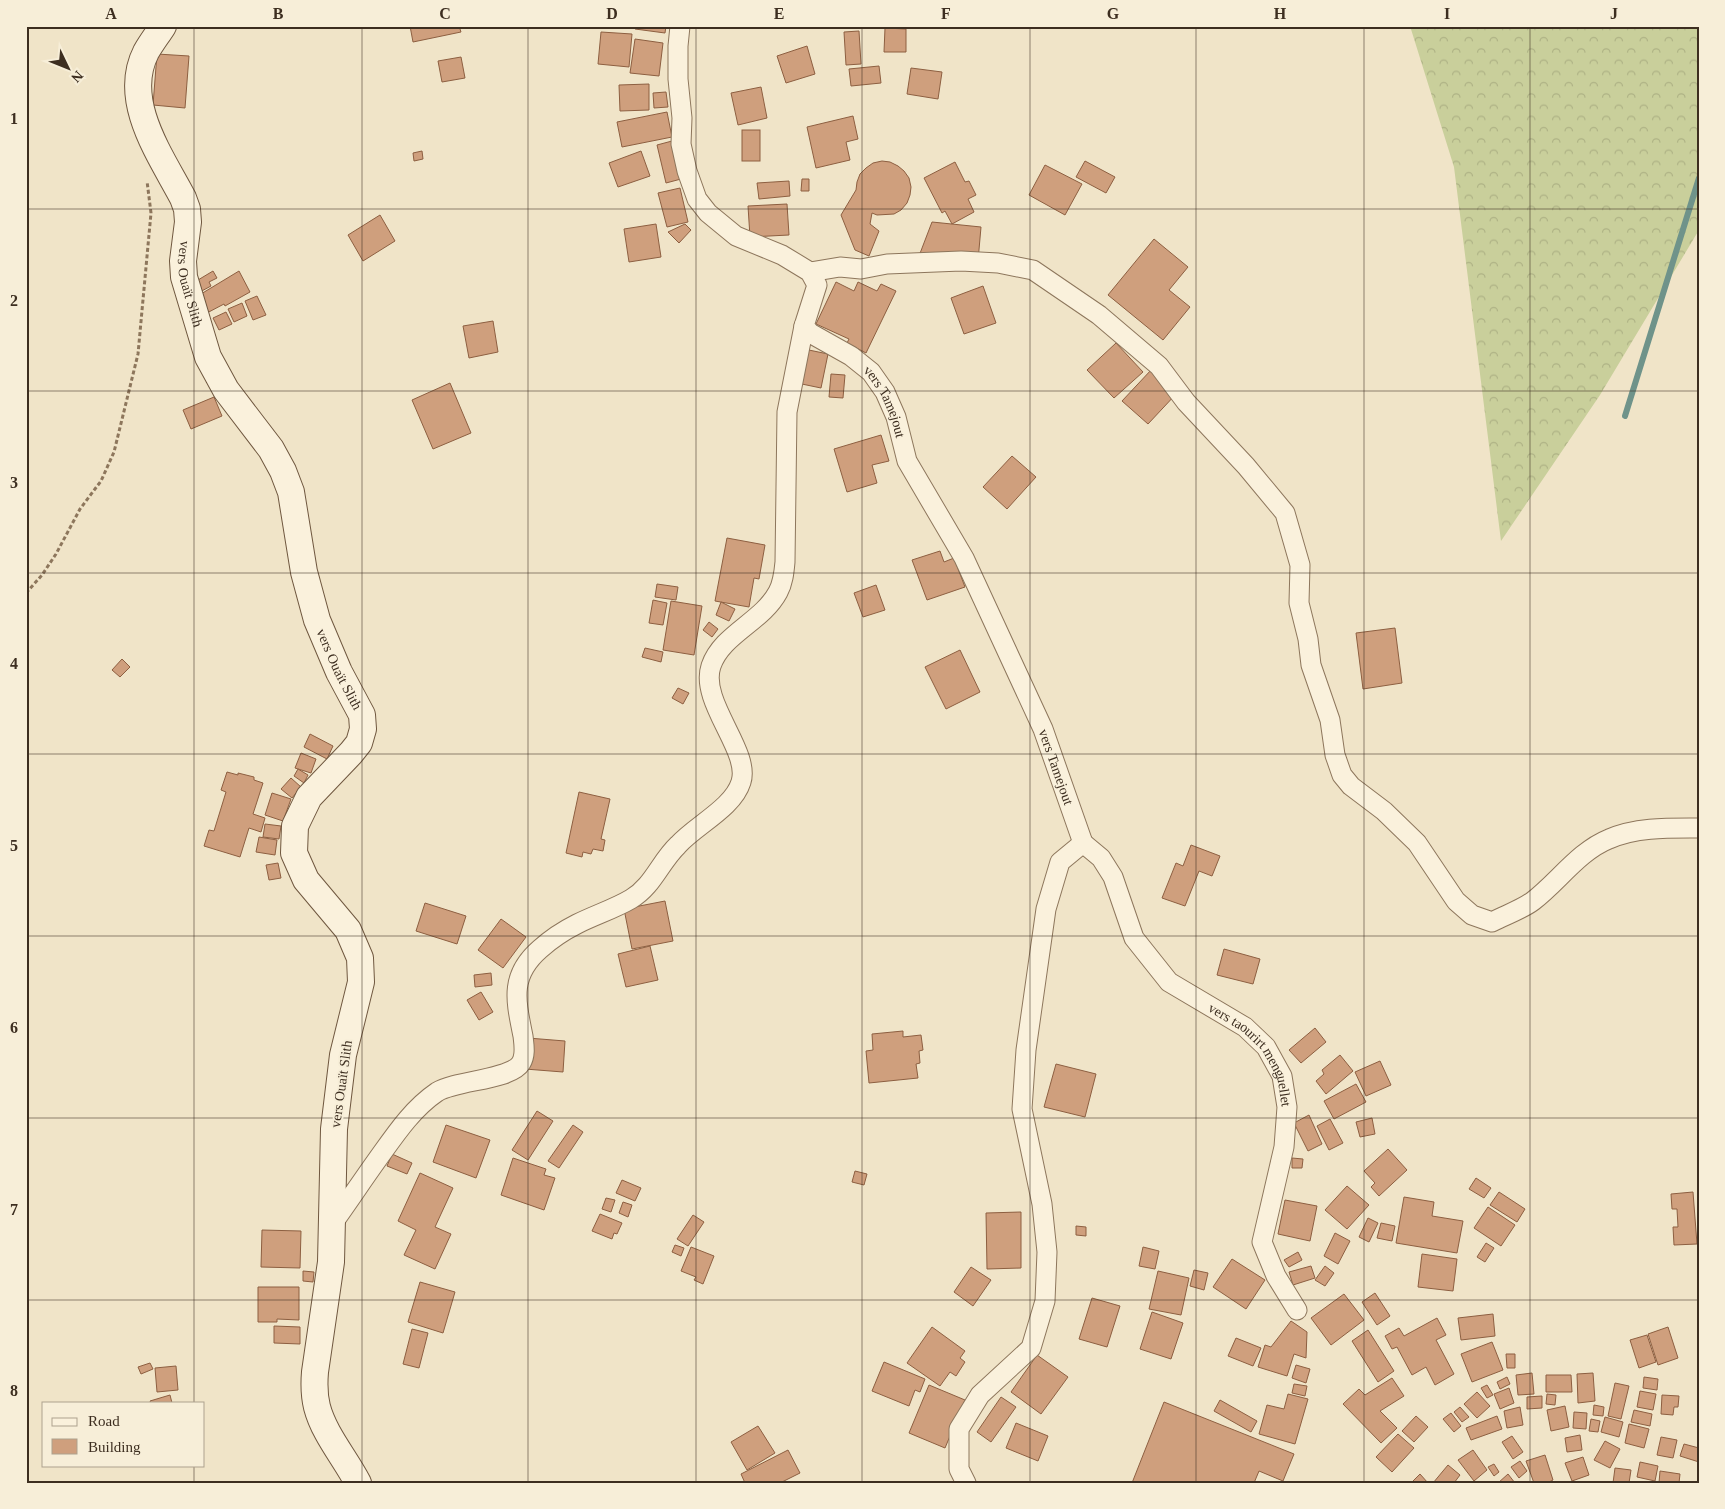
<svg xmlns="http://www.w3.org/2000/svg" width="1725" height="1509" viewBox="0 0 1725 1509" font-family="'Times New Roman',serif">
<defs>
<pattern id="forest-crowns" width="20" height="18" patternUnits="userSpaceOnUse" patternTransform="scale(1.25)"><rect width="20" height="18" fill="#c9cf9b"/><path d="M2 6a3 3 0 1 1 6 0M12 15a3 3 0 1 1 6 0" fill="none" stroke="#aeb285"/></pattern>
</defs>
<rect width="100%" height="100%" fill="#f0e4c8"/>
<polygon fill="url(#forest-crowns)" points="1410,26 1699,26 1699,230 1600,395 1501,541 1454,167"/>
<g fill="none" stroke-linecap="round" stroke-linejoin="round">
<polyline stroke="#6f938a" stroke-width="6" points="1625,416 1699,178"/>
</g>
<g fill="#cf9f7d" stroke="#8d5f41">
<polygon points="410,26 459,26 461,32 413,42"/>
<polygon points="635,26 666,26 665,33 635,29"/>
<polygon points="885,28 906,29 906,52 884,52"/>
<polygon points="859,31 861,64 846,65 844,32"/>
<polygon points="601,32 632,34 629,67 598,64"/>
<polygon points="635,39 663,43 659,76 630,73"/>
<polygon points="807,46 815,74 786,83 777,56"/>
<polygon points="157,54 189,56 185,108 153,105"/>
<polygon points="461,57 465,78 442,82 438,61"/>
<polygon points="879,66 881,83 851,86 849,69"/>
<polygon points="911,68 942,72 938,99 907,94"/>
<polygon points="649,84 649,110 620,111 619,85"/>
<polygon points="761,87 767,118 738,125 731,93"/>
<polygon points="666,92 668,107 654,108 653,93"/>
<polygon points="667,112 672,137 622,147 617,122"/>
<polygon points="853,116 858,139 846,142 850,160 816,168 807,127"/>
<rect x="742" y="130" width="18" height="31"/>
<polygon points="672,141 681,179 666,183 657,145"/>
<polygon points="422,151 423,159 414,161 413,153"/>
<polygon points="641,151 650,176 618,187 609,163"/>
<polygon points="882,161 890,162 898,166 904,171 909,178 911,187 910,195 907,203 901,210 894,214 877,215 872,213 870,224 879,231 869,256 855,250 841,215 856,190 857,182 860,174 866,168 873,163"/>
<polygon points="1085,161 1115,177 1106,193 1076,177"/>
<polygon points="955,162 965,182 969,181 976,195 968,199 974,212 952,224 945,211 942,213 924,178"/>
<polygon points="1045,165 1082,184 1065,215 1029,195"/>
<polygon points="802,179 809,179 809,191 801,191"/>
<polygon points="789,181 790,196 759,199 757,183"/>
<polygon points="680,188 688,222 667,227 658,193"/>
<polygon points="787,204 789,235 750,237 748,206"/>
<polygon points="380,215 395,241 363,261 348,235"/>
<polygon points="932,222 981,227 978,261 919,256"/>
<polygon points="656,224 661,257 629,262 624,229"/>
<polygon points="685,224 691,230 679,243 668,232"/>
<polygon points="1154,239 1188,267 1169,290 1190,307 1163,340 1108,295"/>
<polygon points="213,271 217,278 209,282 211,286 198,293 193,283"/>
<polygon points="239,271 250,292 225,306 224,304 205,314 196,297"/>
<polygon points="836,282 854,291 858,282 877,291 881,284 896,291 866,353 847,343 849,339 816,324"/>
<polygon points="983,286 996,323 964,334 951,298"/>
<polygon points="257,296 266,315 253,320 245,301"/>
<polygon points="242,303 247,316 234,322 228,309"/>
<polygon points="226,312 232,324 219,330 213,318"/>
<polygon points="493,321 498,352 469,358 463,326"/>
<polygon points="1116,343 1143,372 1114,398 1087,370"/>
<polygon points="804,349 828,354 821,388 797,383"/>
<polygon points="1152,369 1177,393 1148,424 1122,401"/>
<polygon points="831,374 845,375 843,398 829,397"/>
<polygon points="450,383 471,433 433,449 412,400"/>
<polygon points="214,397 222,416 191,429 183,410"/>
<polygon points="881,435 889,461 872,465 877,483 847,492 834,449"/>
<polygon points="1012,456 1036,477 1007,509 983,487"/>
<polygon points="727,538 765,545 759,579 754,578 749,607 715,601"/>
<polygon points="940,551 944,562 954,558 965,587 927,600 912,560"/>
<polygon points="657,584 678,587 676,600 655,597"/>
<polygon points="876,585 885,610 863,617 854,593"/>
<polygon points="653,600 667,603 663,625 649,623"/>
<polygon points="671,601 702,606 694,655 663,650"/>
<polygon points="721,602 735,609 729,621 716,615"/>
<polygon points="709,622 718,629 712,637 703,630"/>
<polygon points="1395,628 1402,683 1363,689 1356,633"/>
<polygon points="645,648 663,652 661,662 642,657"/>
<polygon points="960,650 980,692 946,709 925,667"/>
<polygon points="122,659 130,667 120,677 112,670"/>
<polygon points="678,688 689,693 683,704 672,698"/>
<polygon points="310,734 333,746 327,759 304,747"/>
<polygon points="301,753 316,759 311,773 295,768"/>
<polygon points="298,769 308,775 304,783 294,776"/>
<polygon points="227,772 238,775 238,773 254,777 254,780 263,783 253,814 265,818 261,832 249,828 240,857 204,846 209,830 214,831 226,792 221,790"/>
<polygon points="291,778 301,787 292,798 281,789"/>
<polygon points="579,792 610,799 601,839 605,840 603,851 593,849 591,854 583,852 582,857 566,853"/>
<polygon points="272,793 291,799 283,821 265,815"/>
<polygon points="265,824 281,826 279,839 263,837"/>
<polygon points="259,837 277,840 275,855 256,852"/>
<polygon points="1191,845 1220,856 1212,876 1199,871 1185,906 1162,898 1176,863 1183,866"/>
<polygon points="278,863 281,878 269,880 266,865"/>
<polygon points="665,901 673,941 632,949 624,909"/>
<polygon points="425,903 466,916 457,944 416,931"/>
<polygon points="501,919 526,937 503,968 478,950"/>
<polygon points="650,946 658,980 626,987 618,954"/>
<polygon points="1224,949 1260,959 1253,984 1217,975"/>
<polygon points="491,973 492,985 475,987 474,975"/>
<polygon points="481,992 493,1012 479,1020 467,1000"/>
<polygon points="1315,1028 1326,1042 1301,1063 1289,1050"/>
<polygon points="903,1031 903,1037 921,1035 923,1050 919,1051 920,1063 916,1064 918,1078 869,1083 866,1051 873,1050 872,1034"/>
<polygon points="528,1038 565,1041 563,1072 525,1069"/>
<polygon points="1340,1055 1353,1071 1326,1094 1316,1081 1324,1074 1322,1070"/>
<polygon points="1380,1061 1391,1085 1366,1096 1355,1072"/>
<polygon points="1056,1064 1096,1074 1085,1117 1044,1107"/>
<polygon points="1356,1084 1366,1102 1334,1119 1324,1101"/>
<polygon points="537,1111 553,1121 528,1160 512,1150"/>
<polygon points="1309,1115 1322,1144 1308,1151 1294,1123"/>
<polygon points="1372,1118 1375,1134 1360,1137 1356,1122"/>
<polygon points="1330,1119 1343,1143 1329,1150 1317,1126"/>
<polygon points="446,1125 490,1140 476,1178 433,1162"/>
<polygon points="573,1125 583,1132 559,1168 548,1161"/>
<polygon points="1388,1149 1407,1170 1379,1196 1371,1187 1375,1183 1364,1171"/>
<polygon points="392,1154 412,1163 407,1174 387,1166"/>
<polygon points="513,1158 546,1169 544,1175 555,1178 544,1210 501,1195"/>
<polygon points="1292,1158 1303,1159 1302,1168 1292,1168"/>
<polygon points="855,1171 867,1174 864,1185 852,1182"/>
<polygon points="420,1173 453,1188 435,1227 451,1234 435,1269 404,1255 416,1230 398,1221"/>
<polygon points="1476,1178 1491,1188 1484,1198 1469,1189"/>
<polygon points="622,1180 641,1188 635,1201 616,1193"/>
<polygon points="1347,1186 1369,1205 1347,1229 1325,1210"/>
<polygon points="1499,1192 1525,1209 1517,1222 1490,1205"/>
<polygon points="1693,1192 1697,1244 1674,1245 1673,1227 1678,1227 1677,1209 1672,1209 1671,1194"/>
<polygon points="1404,1197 1434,1202 1432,1216 1463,1221 1457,1253 1396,1243"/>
<polygon points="606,1198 615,1200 611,1212 602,1209"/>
<polygon points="1285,1200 1317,1206 1310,1241 1278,1234"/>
<polygon points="623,1202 632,1205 628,1217 619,1213"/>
<polygon points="1488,1207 1515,1225 1501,1246 1474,1228"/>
<polygon points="1021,1212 1021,1268 987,1269 986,1213"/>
<polygon points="600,1214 622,1223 617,1234 614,1233 612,1239 592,1231"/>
<polygon points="693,1215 704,1222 688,1246 677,1239"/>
<polygon points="1368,1218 1378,1223 1369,1242 1359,1237"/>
<polygon points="1381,1223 1395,1226 1392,1241 1377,1238"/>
<polygon points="1076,1226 1086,1227 1086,1236 1076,1235"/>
<polygon points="262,1230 301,1231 300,1268 261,1267"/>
<polygon points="1335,1233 1350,1241 1338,1264 1324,1256"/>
<polygon points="1486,1243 1494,1248 1485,1262 1477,1257"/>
<polygon points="675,1245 684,1248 681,1256 672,1252"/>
<polygon points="691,1247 714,1256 703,1284 694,1280 696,1277 681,1271"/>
<polygon points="1143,1247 1159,1251 1155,1269 1139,1266"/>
<polygon points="1298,1252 1302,1260 1289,1267 1284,1260"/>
<polygon points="1422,1254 1457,1259 1453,1291 1418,1287"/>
<polygon points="1232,1259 1265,1280 1246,1309 1213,1287"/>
<polygon points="1311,1266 1315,1278 1293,1285 1289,1272"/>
<polygon points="1325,1266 1334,1273 1325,1286 1315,1280"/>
<polygon points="971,1267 991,1280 973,1306 954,1292"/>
<polygon points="1194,1270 1208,1273 1204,1290 1190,1286"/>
<polygon points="303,1271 314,1272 313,1282 303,1281"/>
<polygon points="1158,1271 1189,1278 1181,1315 1149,1309"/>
<polygon points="420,1282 455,1292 443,1333 408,1322"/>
<polygon points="258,1287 299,1287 299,1320 277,1319 277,1322 258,1322"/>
<polygon points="1375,1293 1390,1316 1377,1325 1362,1302"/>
<polygon points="1344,1294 1364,1320 1331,1345 1311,1318"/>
<polygon points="1092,1298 1120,1306 1107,1347 1079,1339"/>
<polygon points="1152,1312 1183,1323 1171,1359 1140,1349"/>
<polygon points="1493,1314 1495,1336 1461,1340 1458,1318"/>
<polygon points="1437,1318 1446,1335 1436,1340 1454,1374 1435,1385 1426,1367 1412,1375 1397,1347 1392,1349 1385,1336 1399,1328 1404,1336"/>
<polygon points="1291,1321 1307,1332 1306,1358 1294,1354 1287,1376 1258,1367 1265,1345 1271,1347"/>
<polygon points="274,1326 300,1327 300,1344 274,1343"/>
<polygon points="932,1327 965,1351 960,1358 965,1362 956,1376 950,1372 940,1386 907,1363"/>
<polygon points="1668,1327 1678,1358 1658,1365 1648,1334"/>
<polygon points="412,1329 428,1333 419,1368 403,1364"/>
<polygon points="1368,1330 1394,1371 1378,1382 1352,1341"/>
<polygon points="1647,1335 1656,1362 1639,1368 1630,1340"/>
<polygon points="1236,1338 1261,1348 1253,1366 1228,1356"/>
<polygon points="1492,1342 1503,1370 1472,1382 1461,1354"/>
<polygon points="1506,1354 1515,1354 1515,1368 1507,1368"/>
<polygon points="1037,1355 1068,1377 1041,1414 1011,1392"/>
<polygon points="884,1362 925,1379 920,1392 915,1390 909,1406 872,1391"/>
<polygon points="150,1363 153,1369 141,1374 138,1367"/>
<polygon points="1296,1365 1310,1369 1306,1383 1292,1378"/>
<polygon points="176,1366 178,1390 157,1392 155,1368"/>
<polygon points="1532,1373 1534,1394 1518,1395 1516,1375"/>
<polygon points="1593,1373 1595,1401 1578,1403 1577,1374"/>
<polygon points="1546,1375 1571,1375 1572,1392 1546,1392"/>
<polygon points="1507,1377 1510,1384 1500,1389 1497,1382"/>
<polygon points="1644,1377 1658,1379 1657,1390 1643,1388"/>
<polygon points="1392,1378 1404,1396 1380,1411 1397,1428 1381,1443 1343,1404 1359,1389 1365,1395"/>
<polygon points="1615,1383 1629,1386 1621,1419 1608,1416"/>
<polygon points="1294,1384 1307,1386 1305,1396 1292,1393"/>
<polygon points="929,1385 965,1400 945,1448 909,1433"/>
<polygon points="1487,1385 1493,1395 1487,1398 1481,1388"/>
<polygon points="1509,1388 1514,1403 1500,1409 1494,1394"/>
<polygon points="1640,1391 1656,1394 1653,1410 1637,1407"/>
<polygon points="1477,1392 1490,1406 1477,1418 1464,1404"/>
<polygon points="1288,1394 1308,1399 1295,1444 1259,1434 1267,1405 1284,1409"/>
<polygon points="1547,1394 1556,1395 1555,1405 1546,1404"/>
<polygon points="170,1395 172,1403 151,1403 150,1401"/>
<polygon points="1662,1395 1679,1396 1678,1407 1674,1407 1673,1415 1661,1414"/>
<polygon points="1542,1396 1542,1408 1527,1409 1527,1397"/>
<polygon points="1001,1397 1016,1407 991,1442 977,1432"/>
<polygon points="1220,1400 1257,1421 1251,1432 1214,1411"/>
<polygon points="1164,1402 1294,1454 1283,1481 1259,1471 1254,1483 1132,1483"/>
<polygon points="1594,1405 1604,1407 1603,1416 1593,1415"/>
<polygon points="1565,1406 1569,1427 1551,1431 1547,1410"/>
<polygon points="1460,1407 1469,1417 1462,1422 1454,1412"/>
<polygon points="1520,1407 1523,1425 1507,1428 1504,1411"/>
<polygon points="1634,1410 1652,1414 1650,1426 1631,1422"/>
<polygon points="1574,1412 1587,1413 1586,1429 1573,1428"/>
<polygon points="1451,1413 1461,1426 1454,1432 1443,1419"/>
<polygon points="1416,1416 1428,1427 1414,1442 1402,1431"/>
<polygon points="1497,1416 1502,1429 1471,1440 1466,1428"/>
<polygon points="1605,1417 1623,1422 1619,1437 1601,1432"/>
<polygon points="1591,1419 1600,1421 1598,1432 1589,1431"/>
<polygon points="1016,1423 1048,1436 1038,1461 1006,1448"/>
<polygon points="1629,1424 1649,1429 1644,1448 1625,1443"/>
<polygon points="758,1426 775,1453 747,1470 731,1442"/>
<polygon points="1398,1434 1414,1448 1392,1472 1376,1457"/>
<polygon points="1580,1435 1582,1450 1567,1452 1565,1438"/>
<polygon points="1512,1436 1523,1452 1513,1459 1502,1442"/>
<polygon points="1661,1437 1677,1440 1673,1458 1657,1455"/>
<polygon points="1605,1441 1620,1449 1610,1468 1594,1460"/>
<polygon points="1684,1444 1699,1448 1699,1462 1680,1456"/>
<polygon points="788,1450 800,1473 780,1483 745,1483 741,1474"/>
<polygon points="1473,1450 1487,1470 1474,1481 1458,1460"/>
<polygon points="1545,1455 1553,1480 1547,1483 1534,1483 1526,1461"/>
<polygon points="1583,1457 1589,1475 1572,1481 1565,1463"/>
<polygon points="1520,1461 1527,1471 1519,1478 1511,1467"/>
<polygon points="1640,1462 1658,1466 1655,1481 1637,1477"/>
<polygon points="1494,1464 1499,1472 1494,1476 1488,1467"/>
<polygon points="1448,1465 1460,1475 1454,1483 1433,1483"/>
<polygon points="1615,1468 1631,1470 1629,1483 1613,1483"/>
<polygon points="1660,1471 1680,1474 1679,1483 1659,1483"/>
<polygon points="1420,1474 1428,1483 1411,1483"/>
<polygon points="1508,1474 1515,1483 1498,1483"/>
</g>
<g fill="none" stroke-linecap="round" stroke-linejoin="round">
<g stroke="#8d765c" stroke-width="21">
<g id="street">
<path id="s1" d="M680,26L678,46V79L682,118L681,144L687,171L697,199L708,213L736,236L782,255L810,272L817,285L804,326L810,333L851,356L871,372L885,392L896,417L907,461L964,558L1043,729L1083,843"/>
<path d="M810,272L840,267L861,269L887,264L961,261L998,263L1033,270L1099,315L1159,366L1186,402L1246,466L1285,513L1300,565L1299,603L1308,639L1311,665L1330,720L1335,755L1342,775L1351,786L1384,811L1417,843L1456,901L1472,915L1492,922C1505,915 1521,910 1533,901C1558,882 1579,851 1609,839C1637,827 1669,828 1699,828"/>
<path id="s2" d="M1083,843L1101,858L1113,877L1134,938L1169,982L1245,1027L1266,1047L1282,1076L1287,1107L1284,1147L1262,1242L1276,1276L1297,1310"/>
<path d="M333,1223C348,1202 362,1181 377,1160C395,1135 412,1109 437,1092C457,1080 511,1080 521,1063C526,1055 524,1045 523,1036C516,1001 509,976 540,949C550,940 565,930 577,924C595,915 614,909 631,899C653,886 660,862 678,845C696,825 733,808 741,782C751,751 699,702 711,666C722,634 762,622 778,592C783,583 784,573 785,562L787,412L804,326"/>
<polyline points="966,1483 959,1469 959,1429 980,1395 1031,1348 1045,1301 1047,1252 1042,1204 1022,1109 1026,1050 1046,909 1060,862 1083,843"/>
</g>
</g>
<g stroke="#6f573f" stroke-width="28">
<g id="secondary">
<path id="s3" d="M163,26C158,34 151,43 146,52C121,101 161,156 183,198L187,209L188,222L183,261L184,277L208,357L226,390L271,449L283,471L291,492L304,572L317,620L339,672L362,715L363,729L359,743L351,753L309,797L295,826L294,853L306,880L348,930L360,958L361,982L343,1055L334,1129L331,1262L315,1372C314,1384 314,1395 317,1407C324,1434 345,1458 358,1483"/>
</g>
</g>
<polyline stroke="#8d765c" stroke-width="3" stroke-dasharray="4 2.5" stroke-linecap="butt" points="26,593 42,575 56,554 80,509 101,481 114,452 138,354 151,213 147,181"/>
<use href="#street" stroke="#faf1dc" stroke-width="19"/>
<use href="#secondary" stroke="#faf1dc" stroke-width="26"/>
</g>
<path fill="none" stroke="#3d2e20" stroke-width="1" stroke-opacity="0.55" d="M194,26V1403M362,26V1483M528,26V1483M696,26V1483M862,26V1483M1030,26V1483M1196,26V1483M1364,26V1483M1530,26V1483M26,209H1699M26,391H1699M26,573H1699M26,754H1699M26,936H1699M26,1118H1699M26,1300H1699M194,1465V1483"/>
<g text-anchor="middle" stroke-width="4" stroke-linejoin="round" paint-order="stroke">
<g font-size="14" fill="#3d2e20" stroke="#f7eed8">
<text dy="5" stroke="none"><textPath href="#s3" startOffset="276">vers Ouaït Slith</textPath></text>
<text dy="5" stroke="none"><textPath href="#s1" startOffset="485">vers Tamejout</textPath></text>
<text dy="5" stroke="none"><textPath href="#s3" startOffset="696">vers Ouaït Slith</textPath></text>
<text dy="5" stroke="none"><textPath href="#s1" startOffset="890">vers Tamejout</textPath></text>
<text dy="5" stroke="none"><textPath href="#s2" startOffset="281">vers taourirt menguellet</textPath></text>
<text transform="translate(341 1084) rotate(-82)" y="5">vers Ouaït Slith</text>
</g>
</g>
<rect width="1725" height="1509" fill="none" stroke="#f7eed8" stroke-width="55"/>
<rect x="42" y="1402" width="162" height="65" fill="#f7eed8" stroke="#ada18e"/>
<rect x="52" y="1418" width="25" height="8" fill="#faf1dc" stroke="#ada18e"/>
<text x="88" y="1426" font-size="15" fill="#3d2e20">Road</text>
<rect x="52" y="1439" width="25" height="15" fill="#cf9f7d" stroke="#ada18e"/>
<text x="88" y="1452" font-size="15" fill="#3d2e20">Building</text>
<g transform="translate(68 68) rotate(133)" stroke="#f7eed8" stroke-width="4" paint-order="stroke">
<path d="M0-4L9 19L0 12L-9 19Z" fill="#3d2e20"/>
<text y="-8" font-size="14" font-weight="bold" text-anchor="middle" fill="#3d2e20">N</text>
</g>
<rect x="28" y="28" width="1670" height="1454" fill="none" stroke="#3d2e20" stroke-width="2"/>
<g font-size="16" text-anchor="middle" font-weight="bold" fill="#3d2e20">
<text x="111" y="19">A</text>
<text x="278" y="19">B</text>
<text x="445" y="19">C</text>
<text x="612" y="19">D</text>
<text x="779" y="19">E</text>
<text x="946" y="19">F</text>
<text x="1113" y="19">G</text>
<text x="1280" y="19">H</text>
<text x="1447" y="19">I</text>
<text x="1614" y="19">J</text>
<text x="14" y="124">1</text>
<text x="14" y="306">2</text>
<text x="14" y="488">3</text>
<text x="14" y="669">4</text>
<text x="14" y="851">5</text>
<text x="14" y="1033">6</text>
<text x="14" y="1215">7</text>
<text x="14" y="1396">8</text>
</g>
</svg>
